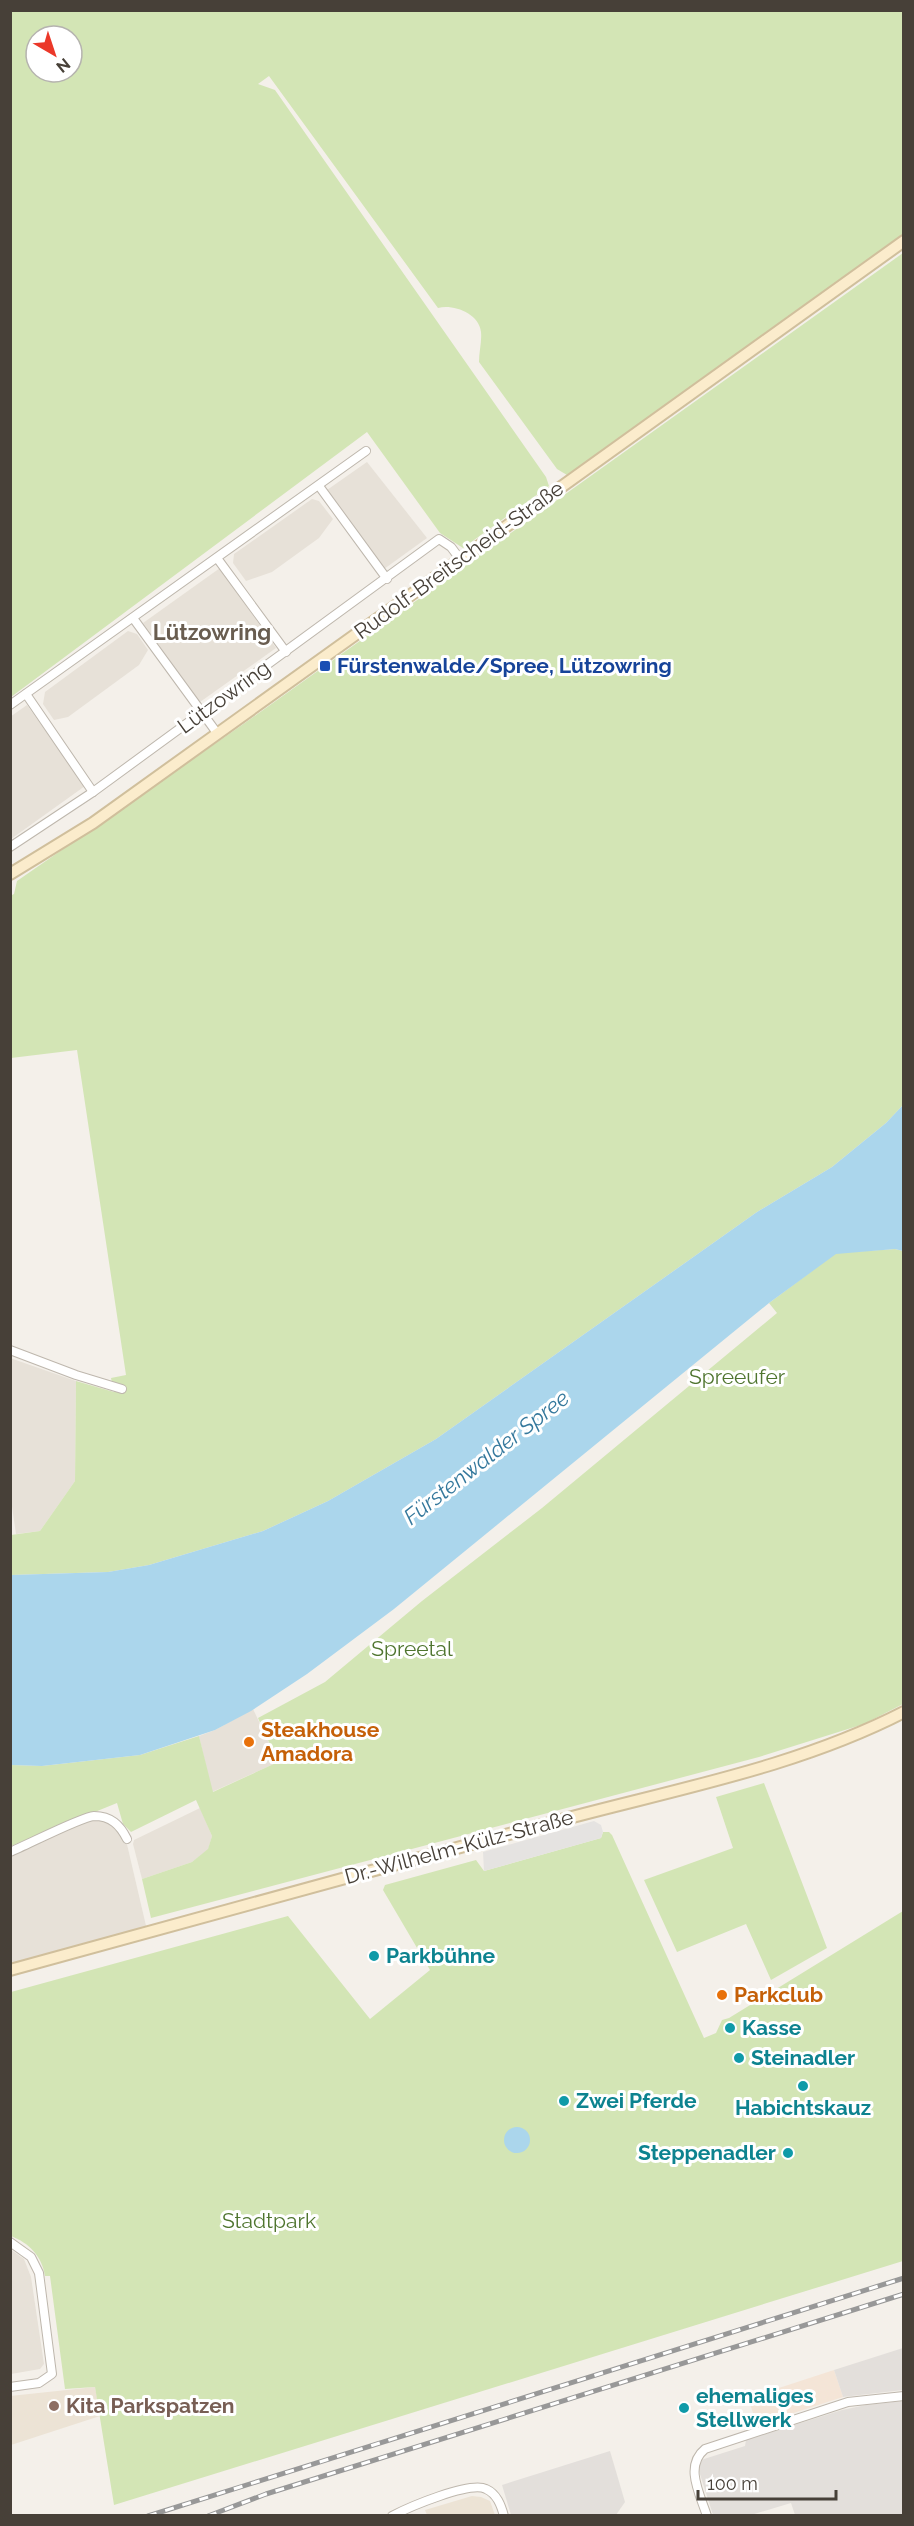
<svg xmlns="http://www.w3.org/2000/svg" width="914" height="2526" viewBox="0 0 914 2526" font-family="Raleway,sans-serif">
<rect width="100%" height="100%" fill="#f4f0ea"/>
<g fill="#e7e1d8">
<polygon points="367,462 427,538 384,569 327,490"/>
<polygon points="312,499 319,501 333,519 319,538 272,572 246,581 233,563 234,554"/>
<polygon points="220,568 276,648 200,702 143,623"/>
<polygon points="128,631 137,634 148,650 139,665 68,717 54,720 43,704 45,692"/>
<polygon points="27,705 85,786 11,839 10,717"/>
<polygon points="10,1358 76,1381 75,1481 40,1531 16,1534 10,1493"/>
<polygon points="253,1709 278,1762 212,1792 199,1736 215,1730"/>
<polygon points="200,1808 212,1836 208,1850 192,1862 142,1879 133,1844 134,1840"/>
<polygon points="94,1818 109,1821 126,1840 147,1930 11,1968 10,1855"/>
<polygon points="10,2249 24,2259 31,2277 44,2364 40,2369 11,2374"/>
</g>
<polygon fill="#f4e5d7" points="834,2370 843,2397 757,2425 748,2398"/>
<g fill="#e3dfdb">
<polygon points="903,2348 903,2390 843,2397 834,2370"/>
<polygon points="903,2401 903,2515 795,2515 791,2503 751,2515 713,2515 699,2471 700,2462 704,2459 745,2446 746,2440 842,2410 866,2405"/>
<polygon points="610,2451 625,2502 616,2515 511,2515 502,2485"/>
</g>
<g fill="#ece3d5">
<polygon points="95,2387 100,2416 11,2445 10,2396"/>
<polygon points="472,2496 481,2497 490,2501 495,2515 427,2515 425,2510"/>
</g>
<g fill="#d3e5b5" fill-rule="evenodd">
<path d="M10,11H903V234L567,475L557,469L479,362C479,352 482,341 481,332C479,313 453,304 438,308L269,76L258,84L275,90L546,477L549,486L463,548L440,533L367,432L11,697ZM36,36H72V72H36Z"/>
<polygon points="903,253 903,1105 886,1123 832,1167 757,1212 436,1439 328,1501 263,1531 149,1565 108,1572 11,1575 11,1535 40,1531 75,1481 76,1381 114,1392 111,1378 126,1375 77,1050 11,1058 10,896 14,894 17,881 242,725"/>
<polygon points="895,1249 903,1251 903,1704 864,1724 759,1757 151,1918 142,1879 192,1862 208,1849 212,1836 196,1800 131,1832 123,1824 117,1803 11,1846 11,1765 42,1766 140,1755 199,1736 213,1792 278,1762 258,1718 325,1682 422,1601 542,1508 777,1313 769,1303 836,1253"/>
<polygon points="764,1783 827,1948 771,1980 746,1924 677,1952 644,1880 733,1848 716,1797"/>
<path d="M603,1832H609L612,1835L704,2038L716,2033L722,2020L729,2018L903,1911V2261L114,2505L95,2387L65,2389L50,2276H45C42,2256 29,2243 11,2236V1992L288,1916L370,2019L430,1970L383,1890L385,1885L476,1860L484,1871L601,1838Z"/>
</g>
<polygon fill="#e5e3e1" points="594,1821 601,1825 603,1832 601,1838 484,1871 483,1852"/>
<g fill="#abd6ec">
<polygon points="903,1105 903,1251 895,1249 836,1254 769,1303 394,1609 307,1674 251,1711 215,1730 140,1755 42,1766 11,1765 11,1575 108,1572 149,1565 263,1531 328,1501 436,1439 757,1212 832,1167 886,1123"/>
<circle cx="517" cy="2140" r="13"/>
</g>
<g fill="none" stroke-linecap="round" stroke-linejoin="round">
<g stroke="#beb7ad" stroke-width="10">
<g id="street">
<polyline points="319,486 387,579"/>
<polyline points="217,558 286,652"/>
<polyline points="133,618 217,733"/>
<polyline points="26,694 93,792"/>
<polyline points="10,705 366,451"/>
<polyline points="10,847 93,792 439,539 451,547 460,559"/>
<polyline points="10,1350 76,1375 122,1389"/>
<path d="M10,1852C27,1845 81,1817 94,1816C111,1816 120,1825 127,1839"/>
<polyline points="10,2242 31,2257 39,2273 52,2374 39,2383 10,2387"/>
<path d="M392,2516C409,2507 470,2481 486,2489C497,2494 501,2505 504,2516"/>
<path d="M707,2516C700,2494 684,2466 705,2449L848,2402L904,2396"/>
</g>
</g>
<g stroke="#d0bf9c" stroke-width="14">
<g id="secondary">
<polyline points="10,874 93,823 904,241"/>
<path d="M10,1970C194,1919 377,1869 561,1820C676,1789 797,1767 904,1712"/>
</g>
</g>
<use href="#street" stroke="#fff" stroke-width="8"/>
<use href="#secondary" stroke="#fbeccc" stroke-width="10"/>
<g stroke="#989898" stroke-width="5">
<g id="rail">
<polyline points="148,2516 904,2278"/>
<polyline points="208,2516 266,2494 904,2294"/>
</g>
</g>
<use href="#rail" stroke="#fff" stroke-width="3" stroke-dasharray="9" stroke-linecap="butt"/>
</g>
<rect fill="#1a4fb4" stroke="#fff" stroke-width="2" x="319" y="660" width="12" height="12" rx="3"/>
<g fill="#e8710a" stroke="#fff" stroke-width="2">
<circle cx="249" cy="1742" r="6"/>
<circle cx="722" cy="1995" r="6"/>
</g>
<g fill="#0f9aa8" stroke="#fff" stroke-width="2">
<circle cx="374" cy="1956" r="6"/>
<circle cx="730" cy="2028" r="6"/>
<circle cx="739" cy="2058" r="6"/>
<circle cx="803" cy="2086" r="6"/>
<circle cx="564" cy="2101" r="6"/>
<circle cx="788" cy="2153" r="6"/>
<circle cx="684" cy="2408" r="6"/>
</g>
<circle fill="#8d6e63" stroke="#fff" stroke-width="2" cx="54" cy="2406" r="6"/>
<g text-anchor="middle" stroke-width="6" stroke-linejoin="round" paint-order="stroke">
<g font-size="21" fill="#474038" stroke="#fff">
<text transform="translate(459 560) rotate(-36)" y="7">Rudolf-Breitscheid-Straße</text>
<text transform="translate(224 697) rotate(-36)" y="7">Lützowring</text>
<text transform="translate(459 1847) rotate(-15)" y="7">Dr.-Wilhelm-Külz-Straße</text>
</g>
<g font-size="21" font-weight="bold" fill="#164399" stroke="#fff" text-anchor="start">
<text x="337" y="673">Fürstenwalde/Spree, Lützowring</text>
</g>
<g font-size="21" fill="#4f752f" stroke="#fff">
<text x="737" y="1384">Spreeufer</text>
<text x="412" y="1656">Spreetal</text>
<text x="269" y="2228">Stadtpark</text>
</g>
<g font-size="21" font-weight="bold" fill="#c56008" stroke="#fff" text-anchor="start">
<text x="261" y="1737">Steakhouse<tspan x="261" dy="24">Amadora</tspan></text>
<text x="734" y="2002">Parkclub</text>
</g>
<g font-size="21" font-weight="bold" fill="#0d838f" stroke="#fff" text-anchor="start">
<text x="386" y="1963">Parkbühne</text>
<text x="742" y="2035">Kasse</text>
<text x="751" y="2065">Steinadler</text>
<text x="576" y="2108">Zwei Pferde</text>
<text x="803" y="2115" text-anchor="middle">Habichtskauz</text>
<text x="776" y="2160" text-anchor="end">Steppenadler</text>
<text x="696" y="2403">ehemaliges<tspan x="696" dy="24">Stellwerk</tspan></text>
</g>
<g font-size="21" font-weight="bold" fill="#785e54" stroke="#fff" text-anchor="start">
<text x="66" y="2413">Kita Parkspatzen</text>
</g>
<g font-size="22" font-weight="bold" fill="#695d50" stroke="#fff">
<text x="212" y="640">Lützowring</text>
</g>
<g font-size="22" font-style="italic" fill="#34789c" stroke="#fff">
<text transform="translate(486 1457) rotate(-38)" y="8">Fürstenwalder Spree</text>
</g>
</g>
<rect width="914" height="2526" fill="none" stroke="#474038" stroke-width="24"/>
<g transform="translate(54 54) rotate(141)"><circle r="28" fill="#ffffff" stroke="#b5b3af" stroke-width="1.5"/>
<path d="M0-4.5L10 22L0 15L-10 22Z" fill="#eb3829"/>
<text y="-9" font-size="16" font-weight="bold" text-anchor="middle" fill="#474038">N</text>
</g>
<path d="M698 2490v9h138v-9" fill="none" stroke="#474038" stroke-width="3"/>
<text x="707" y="2490" font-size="18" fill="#474038" stroke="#ffffff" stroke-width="4.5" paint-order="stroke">100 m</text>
</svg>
